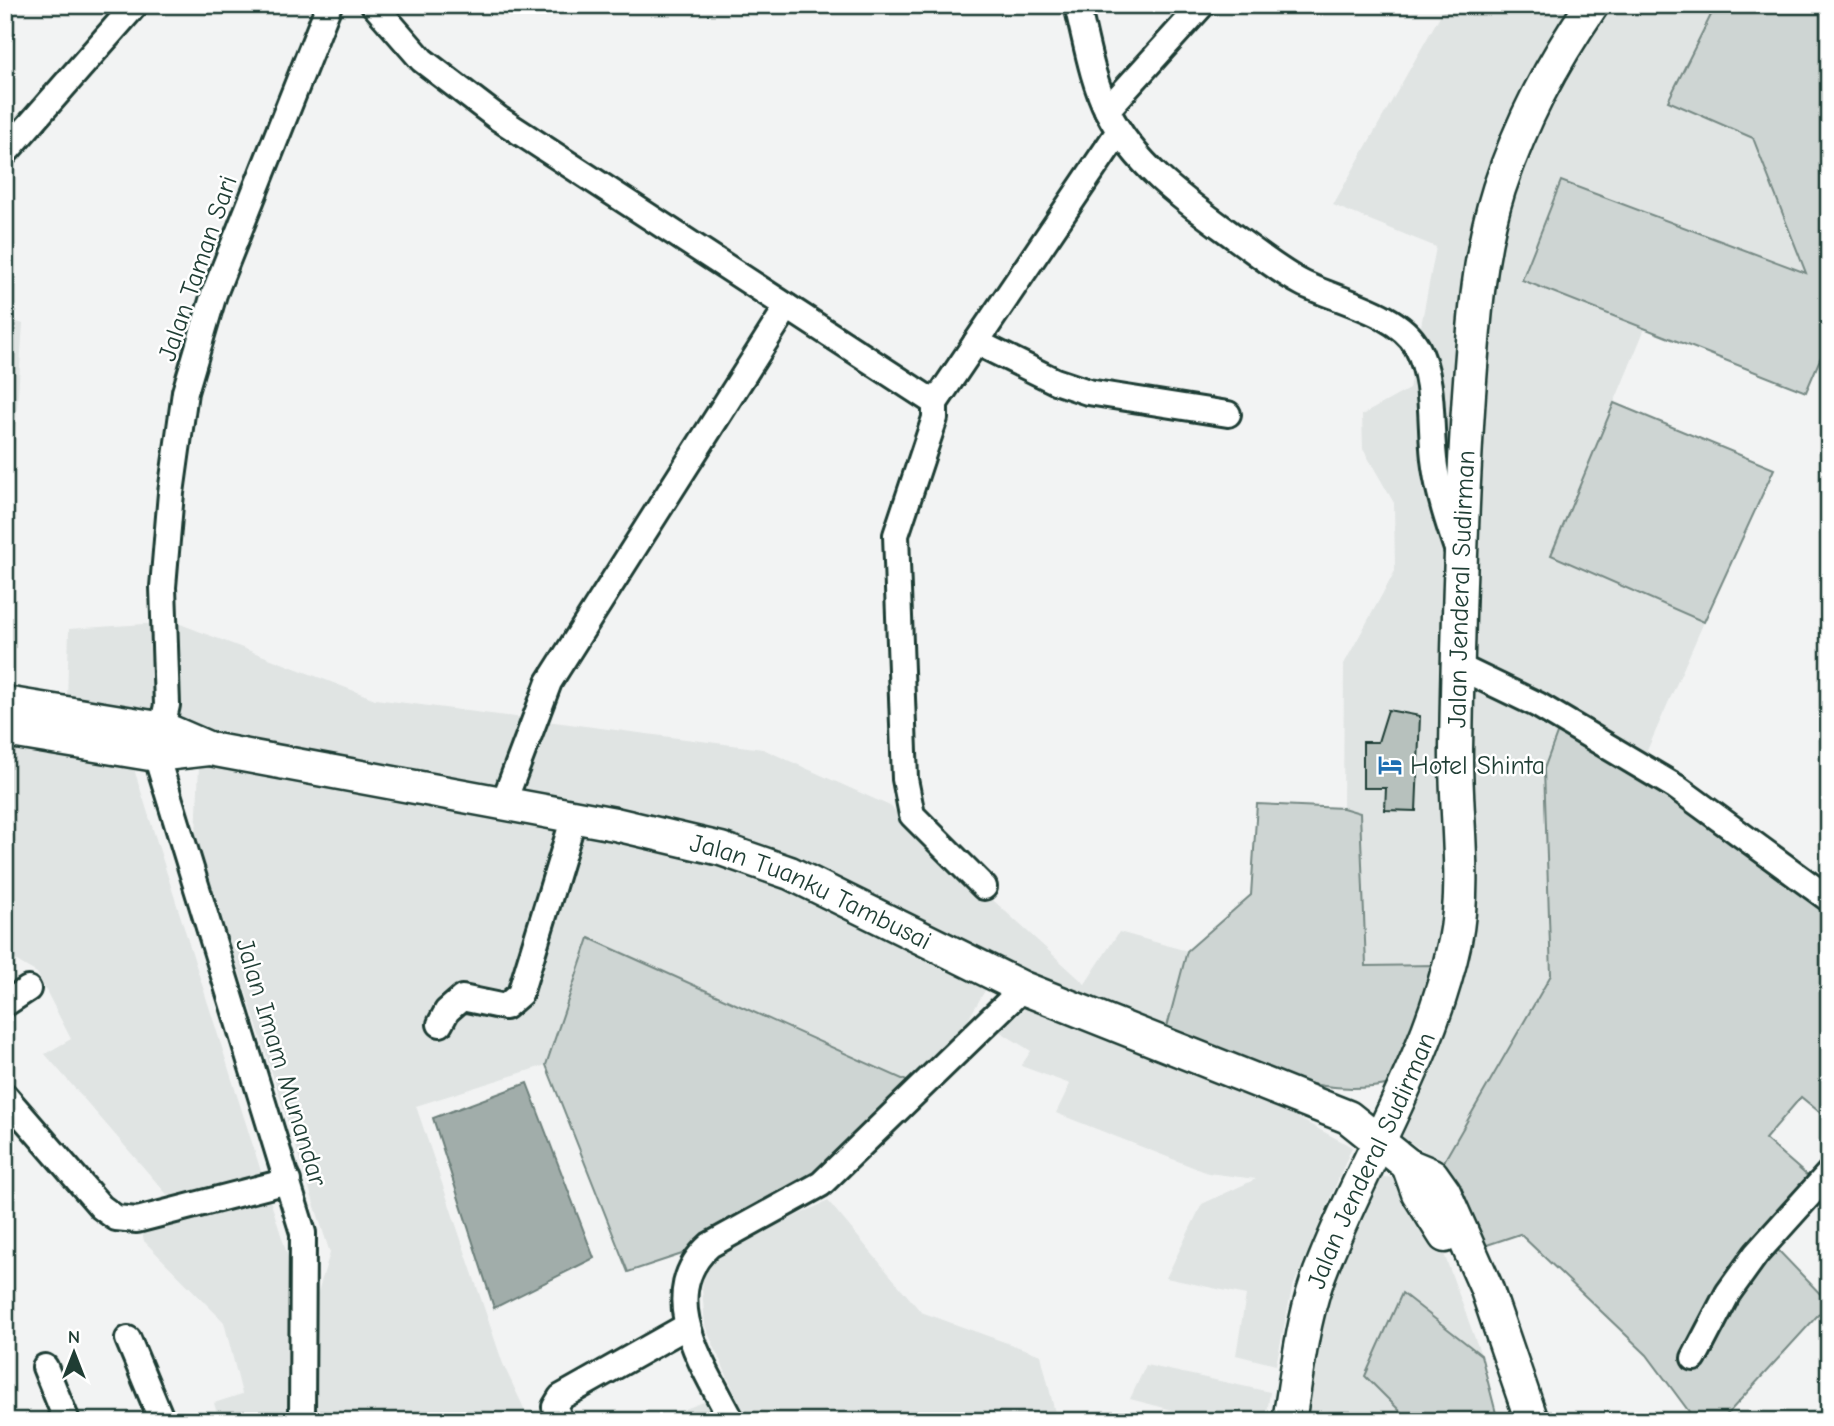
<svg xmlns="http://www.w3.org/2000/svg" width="1834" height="1426" viewBox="0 0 1834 1426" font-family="'Comic Neue',sans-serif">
<rect width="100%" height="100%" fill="#f2f3f3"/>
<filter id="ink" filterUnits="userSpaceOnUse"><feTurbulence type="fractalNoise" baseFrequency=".0143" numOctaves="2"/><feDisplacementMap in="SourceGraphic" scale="14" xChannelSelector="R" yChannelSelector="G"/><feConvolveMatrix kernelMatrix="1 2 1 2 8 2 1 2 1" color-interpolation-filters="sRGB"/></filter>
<g filter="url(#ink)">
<g fill="#e0e4e3">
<polygon points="1446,5 1578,5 1480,217 1446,935 1436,965 1366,967 1360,813 1343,808 1344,664 1395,571 1394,503 1363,449 1362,415 1409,389 1436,247 1333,205"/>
<polygon points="1602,5 1716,5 1668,101 1753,138 1806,273 1561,181 1522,280 1646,326 1551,555 1704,622 1638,771 1544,769 1551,975 1443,1163 1395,1133 1468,938 1464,678 1487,307 1510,195 1562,70"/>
<polygon points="5,318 23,324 14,449 5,448"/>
<polygon points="5,464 13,464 5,596"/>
<polygon points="175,622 375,699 763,749 890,806 1085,984 1119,932 1187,951 1167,1027 1029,978 578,803 67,701 69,629"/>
<polygon points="5,740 127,761 134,769 289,1260 287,1421 219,1421 214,1403 242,1394 224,1322 144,1241 138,1214 177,1206 45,1054 71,1039 37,973 5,954"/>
<polygon points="199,765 616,833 780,880 987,987 960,1034 909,1082 590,938 546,1065 416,1106 503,1364 530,1421 312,1421 317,1295 330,1253 196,837"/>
<polygon points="1027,1007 1248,1091 1352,1147 1292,1289 1276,1365 1236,1355 1246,1295 1166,1278 1202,1204 1256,1179 1208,1173 1056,1113 1070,1084 1021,1066 1031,1051 999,1031"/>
<polygon points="1384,1177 1395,1178 1419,1205 1443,1251 1481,1355 1402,1293 1365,1376 1410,1421 1304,1421 1329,1281 1374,1179"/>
<polygon points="828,1201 921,1312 1041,1355 1057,1421 747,1421 705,1326 702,1289 705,1266 721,1251"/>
<polygon points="1146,1365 1270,1392 1266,1421 1182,1421 1184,1413 1130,1399"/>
<polygon points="714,1398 724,1421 654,1421"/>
</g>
<g fill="#ced5d3" stroke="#768984" stroke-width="2">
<polygon points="1716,5 1829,5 1829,338 1806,392 1522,280 1561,181 1806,273 1753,138 1668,101"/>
<polygon points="1614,403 1774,469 1704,622 1551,555"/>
<polygon points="1558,731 1638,771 1829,906 1829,1120 1801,1097 1765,1139 1826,1192 1777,1249 1829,1303 1721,1421 1696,1421 1647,1355 1520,1234 1481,1247 1443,1163 1551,975 1544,769"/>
<path d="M1257,804L1343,808L1360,813L1366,966L1436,965L1417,1025L1391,1084C1309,1101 1239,1060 1167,1027L1187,951L1251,895Z"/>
<polygon points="589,938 909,1082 818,1172 701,1238 685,1253 628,1272 546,1065"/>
<polygon points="1402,1293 1481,1355 1498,1421 1410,1421 1365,1376"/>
</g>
<polygon fill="#a1adaa" stroke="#6d807b" stroke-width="2" points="527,1083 594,1258 494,1308 433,1118"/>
<polygon fill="#b7c1bd" stroke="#1f3d34" stroke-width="2" points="1388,710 1420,716 1416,811 1385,810 1386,788 1363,788 1363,742 1378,742"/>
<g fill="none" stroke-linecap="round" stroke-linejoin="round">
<g stroke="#1f3d34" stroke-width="30">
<g id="minor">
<polyline points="374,5 422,60 498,118 935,403 935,418 896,535 905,779 912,815 984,887"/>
<path d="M1077,5C1086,41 1092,80 1108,112C1137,168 1187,202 1236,238C1257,253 1279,271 1302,283C1335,300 1398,312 1417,347C1436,382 1429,429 1435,467C1439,495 1448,522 1457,549"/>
<polyline points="1107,110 1202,5"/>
<polyline points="5,153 135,5"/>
<polyline points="976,342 1055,381 1088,392 1228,414"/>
<polyline points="935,403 1119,131"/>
<polyline points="1457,666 1538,705 1676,787 1829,899"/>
<polyline points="503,804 549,682 787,307"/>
<polyline points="5,1004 28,989"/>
<polyline points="440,1024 447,1011 462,998 505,1007 520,994 574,817"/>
<polyline points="5,1096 101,1207 116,1218 137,1220 288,1181"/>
<polyline points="128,1339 162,1421"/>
<polyline points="1694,1358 1728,1293 1756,1254 1829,1173"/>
<polyline points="45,1367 67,1421"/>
<polyline points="302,1421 303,1233 156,755 167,705 163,587 171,493 185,392 214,294 329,5"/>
<polyline points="560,1421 555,1407 561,1397 687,1326"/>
<path d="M732,1421C705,1368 653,1295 710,1245L821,1184L1023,988"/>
</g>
</g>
<g stroke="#1f3d34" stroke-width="37">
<g id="major">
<path id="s1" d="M5,703L164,729L210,749L615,824L721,849L790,873L1023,988L1348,1117L1408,1165L1432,1175L1444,1192L1486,1287L1532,1421"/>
<polyline points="5,730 156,755 208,749"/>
<polyline points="1408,1165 1418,1193 1445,1236"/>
<path id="s2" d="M1289,1421C1298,1368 1303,1312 1324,1262C1367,1154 1431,1056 1455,941C1467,882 1455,810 1456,749C1458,630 1461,512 1469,394C1474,326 1478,255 1499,189C1522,120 1551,65 1592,5"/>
</g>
</g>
<use href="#minor" stroke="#fff" stroke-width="24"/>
<use href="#major" stroke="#fff" stroke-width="32"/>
</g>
</g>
<defs>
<g id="hotel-bare" transform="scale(1.89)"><path d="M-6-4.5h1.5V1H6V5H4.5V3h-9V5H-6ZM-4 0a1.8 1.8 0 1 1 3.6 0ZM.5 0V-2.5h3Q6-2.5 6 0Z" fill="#1f6fb2" stroke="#fff" stroke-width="2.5" paint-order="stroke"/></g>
</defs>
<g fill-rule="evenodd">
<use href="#hotel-bare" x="1390" y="765"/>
</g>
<g text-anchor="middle" stroke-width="5" stroke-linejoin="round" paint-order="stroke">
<g font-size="26" fill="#1f3d34" stroke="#fff">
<text transform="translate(197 268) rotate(-71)" y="9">Jalan Taman Sari</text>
<text dy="9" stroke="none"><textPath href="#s2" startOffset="863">Jalan Jenderal Sudirman</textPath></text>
<text dy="9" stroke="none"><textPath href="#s1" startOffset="831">Jalan Tuanku Tambusai</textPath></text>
<text transform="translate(282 1062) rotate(73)" y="9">Jalan Imam Munandar</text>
<text dy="9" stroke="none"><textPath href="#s2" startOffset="275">Jalan Jenderal Sudirman</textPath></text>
</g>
<g font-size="26" fill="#1f3d34" stroke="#fff" text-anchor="start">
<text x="1410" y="774">Hotel Shinta</text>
</g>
</g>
<rect width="1834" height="1426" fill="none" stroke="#fff" stroke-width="28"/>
<rect x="14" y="14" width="1806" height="1398" fill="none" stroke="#1f3d34" stroke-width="2.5" filter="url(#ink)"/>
<g transform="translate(74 1353)" stroke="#ffffff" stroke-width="5" paint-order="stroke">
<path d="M0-5L12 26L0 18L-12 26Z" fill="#1f3d34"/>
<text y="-10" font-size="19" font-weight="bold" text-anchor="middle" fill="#1f3d34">N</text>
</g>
</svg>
